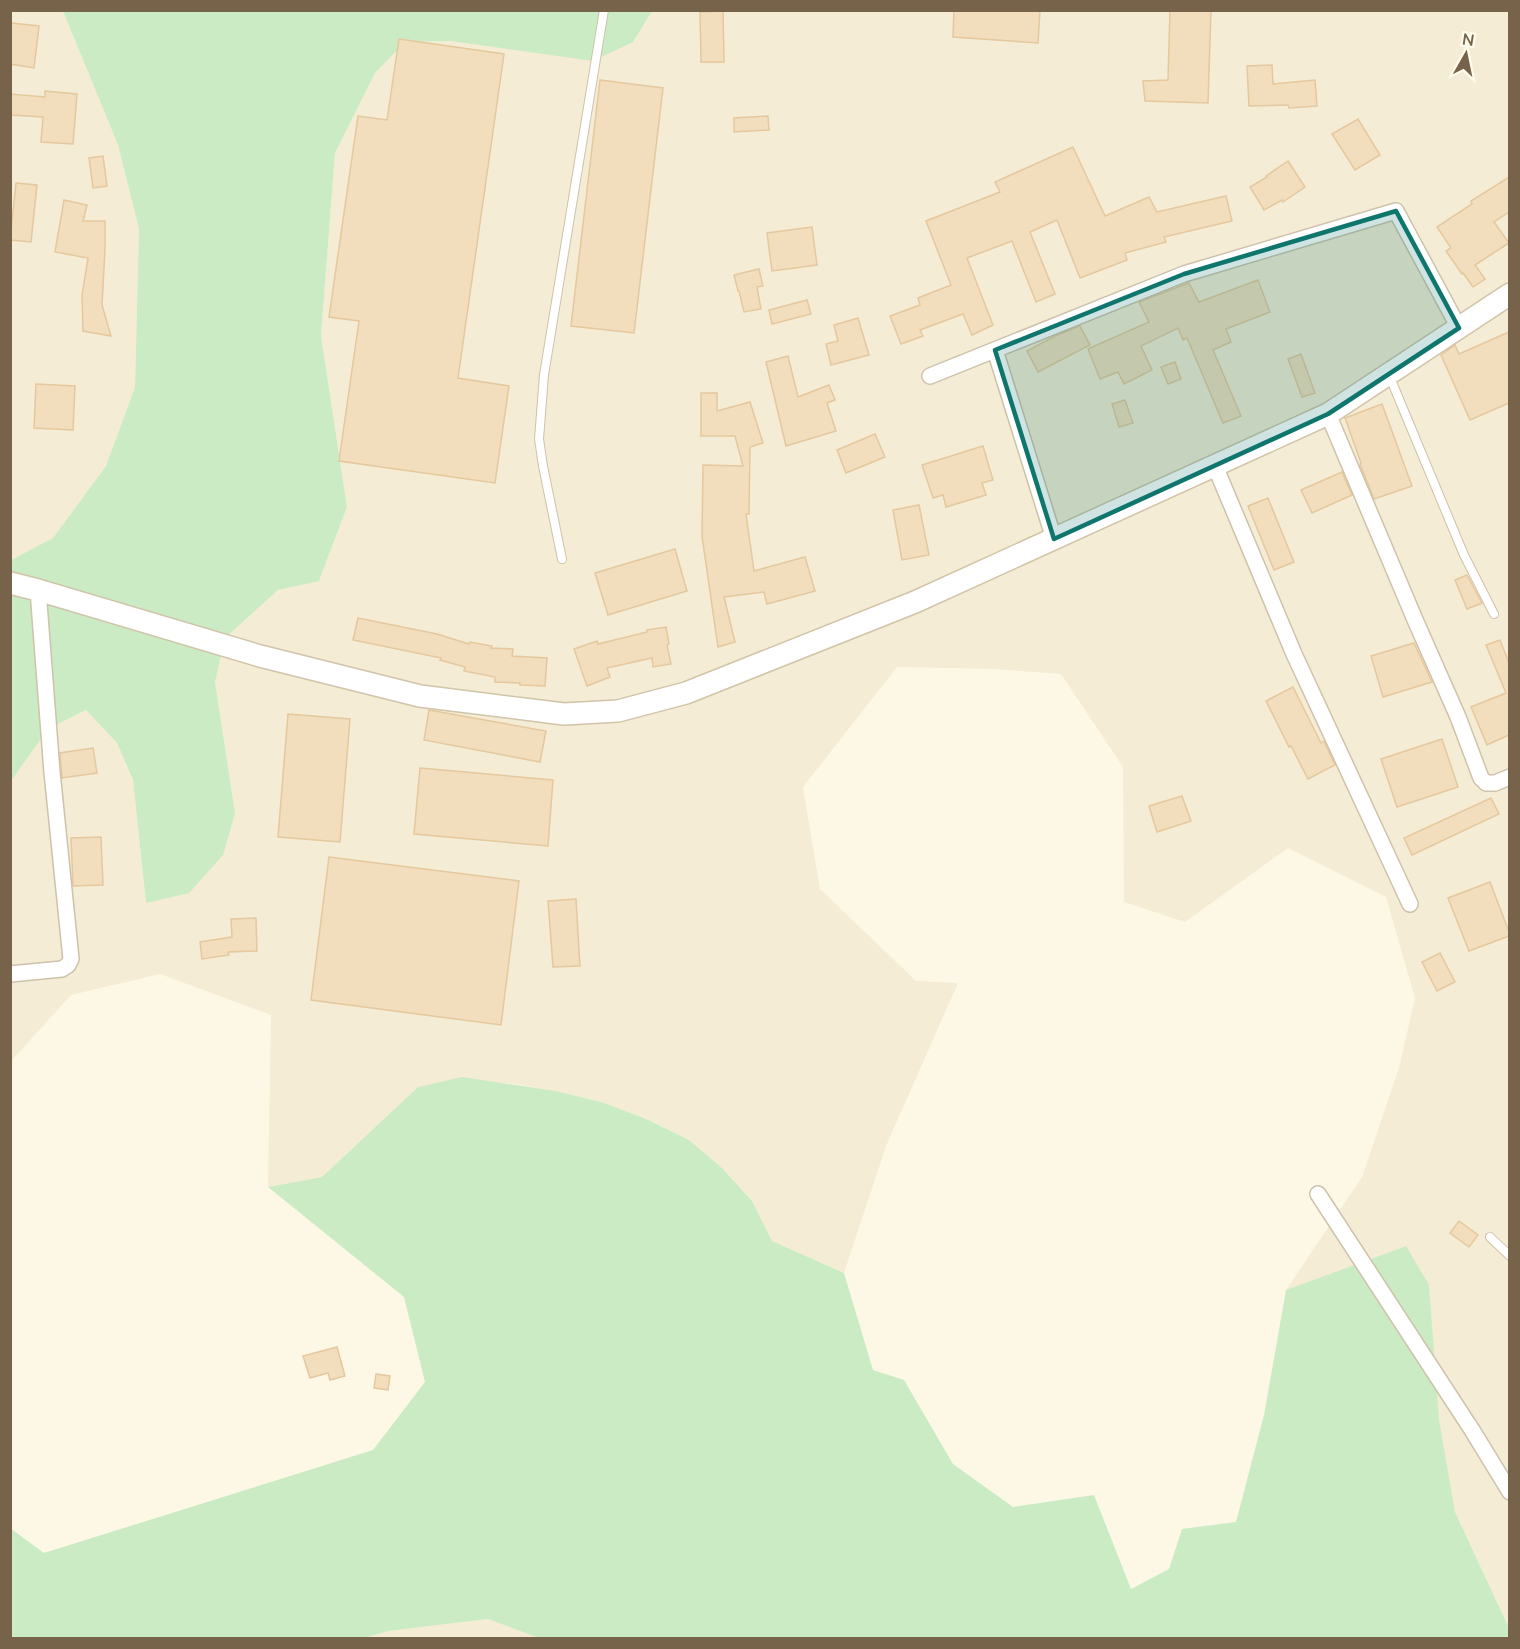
<svg xmlns="http://www.w3.org/2000/svg" width="1520" height="1649" viewBox="0 0 1520 1649" font-family="'Nunito Sans',sans-serif">
<rect width="100%" height="100%" fill="#fdf8e6"/>
<g fill="#f4ecd4">
<polygon points="652,10 1509,11 1509,1628 1455,1512 1406,1246 1286,1290 1362,1177 1399,1068 1415,998 1386,897 1288,848 1185,922 1124,902 1123,767 1061,674 993,669 897,667 803,787 820,889 916,981 958,983 886,1146 844,1273 772,1241 752,1201 722,1168 689,1140 644,1118 601,1102 556,1091 508,1083 418,1087 322,1177 268,1187 271,1015 160,974 71,995 13,1059 11,1066 11,781 48,729 86,710 117,743 133,780 146,903 235,813 215,682 225,638 278,590 319,581 347,507 321,336 335,153 375,73 405,42 450,41 633,42"/>
<polygon points="11,11 63,11 118,145 139,229 135,387 106,466 53,538 11,560"/>
<polygon points="488,1619 539,1638 364,1638 388,1631"/>
</g>
<g fill="#cbebc4">
<polygon points="63,11 652,11 633,42 593,61 451,41 405,42 375,73 335,153 321,336 347,507 319,581 278,590 225,638 215,682 235,813 223,855 189,893 146,903 133,780 117,743 86,710 48,729 11,781 11,560 53,538 106,466 135,387 139,229 118,145"/>
<polygon points="462,1077 556,1091 601,1102 644,1118 689,1140 722,1168 752,1201 772,1241 844,1273 873,1370 904,1380 953,1464 1013,1507 1094,1495 1131,1589 1169,1569 1182,1529 1236,1522 1264,1415 1286,1290 1406,1246 1429,1285 1439,1420 1455,1512 1509,1628 1509,1638 539,1638 488,1619 388,1631 364,1638 11,1638 10,1528 44,1553 373,1450 425,1382 404,1297 268,1187 322,1177 418,1087"/>
</g>
<g fill="#f2ddbd" stroke="#e5c89d" stroke-width="1.5">
<polygon points="954,10 1040,10 1038,43 953,37"/>
<polygon points="1170,10 1211,10 1208,103 1145,101 1143,81 1168,80"/>
<polygon points="723,11 724,62 701,62 700,12"/>
<polygon points="11,23 39,26 34,68 10,64"/>
<polygon points="399,39 504,54 458,378 509,386 495,483 339,461 359,321 329,317 358,116 387,120"/>
<polygon points="1272,65 1273,84 1315,80 1317,106 1289,108 1288,105 1249,106 1247,66"/>
<polygon points="600,80 663,88 634,333 571,326"/>
<polygon points="45,91 77,94 73,144 41,142 43,117 10,115 10,94 45,97"/>
<polygon points="768,116 769,130 734,132 734,118"/>
<polygon points="1358,119 1380,155 1355,170 1332,134"/>
<polygon points="1073,147 1105,216 1149,197 1157,212 1226,196 1232,221 1164,237 1166,242 1125,253 1127,260 1080,278 1057,220 1030,232 1055,294 1036,302 1012,241 967,258 993,325 972,335 963,314 920,330 923,336 901,344 890,316 920,305 918,298 951,285 926,221 1000,192 995,182"/>
<polygon points="103,156 107,186 93,188 89,158"/>
<polygon points="1288,161 1305,187 1283,202 1282,200 1264,210 1250,187 1267,177 1266,176"/>
<polygon points="1509,177 1509,212 1494,222 1509,243 1475,265 1485,279 1473,287 1463,273 1462,274 1446,251 1451,248 1437,227 1472,204 1471,201"/>
<polygon points="16,183 37,185 31,242 10,240"/>
<polygon points="64,200 87,205 83,221 105,221 105,249 102,305 111,336 83,331 82,295 88,258 55,252"/>
<polygon points="812,227 817,265 772,271 767,233"/>
<polygon points="759,269 763,286 757,287 761,309 744,312 739,291 738,291 734,275"/>
<polygon points="1258,280 1270,312 1226,329 1231,342 1213,350 1241,416 1223,423 1187,338 1183,340 1178,328 1141,346 1152,370 1124,384 1118,372 1100,379 1088,349 1149,322 1139,302 1189,283 1199,302"/>
<polygon points="807,300 811,314 772,324 769,310"/>
<polygon points="858,318 869,355 831,365 826,344 838,341 834,325"/>
<polygon points="1080,326 1090,345 1038,372 1027,351 1055,336"/>
<polygon points="1509,332 1509,403 1470,420 1441,355 1455,345 1459,354"/>
<polygon points="1301,354 1315,393 1302,397 1288,359"/>
<polygon points="788,356 798,397 829,385 835,400 827,403 836,431 786,446 766,362"/>
<polygon points="1175,362 1181,379 1168,384 1161,367"/>
<polygon points="36,384 75,386 73,430 34,428"/>
<polygon points="701,393 717,393 717,411 750,402 763,443 750,447 749,514 746,514 754,571 805,557 815,591 767,604 764,592 724,597 735,642 718,647 702,536 703,465 743,466 735,436 701,436"/>
<polygon points="1125,400 1133,423 1119,427 1112,404"/>
<polygon points="1382,404 1412,486 1374,499 1360,464 1361,463 1345,418"/>
<polygon points="875,434 885,457 846,473 837,450"/>
<polygon points="983,446 993,480 982,483 986,495 946,507 943,495 933,498 922,465"/>
<polygon points="1342,472 1352,495 1312,513 1301,490"/>
<polygon points="1268,498 1294,562 1274,570 1248,506"/>
<polygon points="919,505 929,555 902,560 893,510"/>
<polygon points="675,549 687,591 608,615 595,573"/>
<polygon points="1467,575 1482,603 1467,609 1455,580"/>
<polygon points="358,618 437,634 469,644 470,642 492,646 491,648 513,649 512,656 547,658 545,686 520,685 520,683 495,682 495,677 464,671 465,667 440,660 441,658 353,640"/>
<polygon points="666,627 669,644 667,645 671,664 653,667 652,658 607,668 610,677 587,686 574,649 597,641 598,644 647,632 647,630"/>
<polygon points="1500,640 1509,663 1509,735 1487,745 1471,707 1506,693 1486,645"/>
<polygon points="1414,643 1432,682 1383,697 1371,656"/>
<polygon points="1293,687 1321,743 1324,741 1335,765 1308,779 1291,746 1289,747 1266,701"/>
<polygon points="429,710 546,731 540,762 424,740"/>
<polygon points="288,714 350,719 340,842 278,837"/>
<polygon points="1442,739 1458,787 1397,807 1381,759"/>
<polygon points="93,748 97,773 62,778 60,753"/>
<polygon points="420,768 553,780 548,846 414,834"/>
<polygon points="1182,796 1191,821 1157,832 1149,806"/>
<polygon points="1491,798 1499,814 1412,855 1404,838"/>
<polygon points="101,837 103,885 73,886 71,838"/>
<polygon points="329,857 519,881 501,1025 311,1000"/>
<polygon points="1490,882 1509,932 1509,936 1469,951 1448,898"/>
<polygon points="576,899 580,966 553,967 548,901"/>
<polygon points="256,918 257,951 228,952 229,955 202,959 200,942 232,937 231,919"/>
<polygon points="1440,953 1455,982 1437,991 1422,962"/>
<polygon points="1459,1221 1478,1235 1469,1247 1450,1233"/>
<polygon points="337,1347 345,1376 330,1380 328,1373 310,1378 303,1356"/>
<polygon points="376,1374 390,1376 388,1390 374,1388"/>
</g>
<g fill="none" stroke-linecap="round" stroke-linejoin="round">
<g stroke="#cec2ac" stroke-width="10">
<g id="lane">
<polyline points="1389,375 1464,555 1494,614"/>
<polyline points="562,559 543,466 539,439 544,375 604,10"/>
<polyline points="1490,1237 1510,1256"/>
</g>
</g>
<g stroke="#cec2ac" stroke-width="18">
<g id="street">
<polyline points="995,350 1054,539"/>
<polyline points="930,376 1184,274 1396,211 1459,328"/>
<polyline points="1328,414 1416,622 1458,717 1481,778 1486,783 1495,783 1510,777"/>
<polyline points="1215,466 1294,654 1410,904"/>
<polyline points="10,974 62,969 68,965 71,959 52,772 38,590"/>
<polyline points="1318,1194 1472,1430 1510,1492"/>
</g>
</g>
<g stroke="#d1c4a9" stroke-width="24">
<polyline id="secondary" points="10,583 38,590 260,656 420,696 564,714 618,711 686,693 915,602 1328,414 1510,294"/>
</g>
<use href="#lane" stroke="#fff" stroke-width="8"/>
<use href="#street" stroke="#fff" stroke-width="15"/>
<use href="#secondary" stroke="#fff" stroke-width="21"/>
</g>
<path fill="#0f766e" fill-opacity="0.2" stroke="#0f766e" stroke-width="4.5" stroke-linejoin="round" d="M1396,211L1459,328L1328,414L1054,539L995,350L1184,274Z"/>
<rect width="1520" height="1649" fill="none" stroke="#76634a" stroke-width="24"/>
<g transform="translate(1466 54) rotate(9)" stroke="#fffcec" stroke-width="4.5" paint-order="stroke">
<path d="M0-4.5L10 22L0 15L-10 22Z" fill="#76634a"/>
<text y="-9" font-size="16" font-weight="bold" text-anchor="middle" fill="#76634a">N</text>
</g>
</svg>
